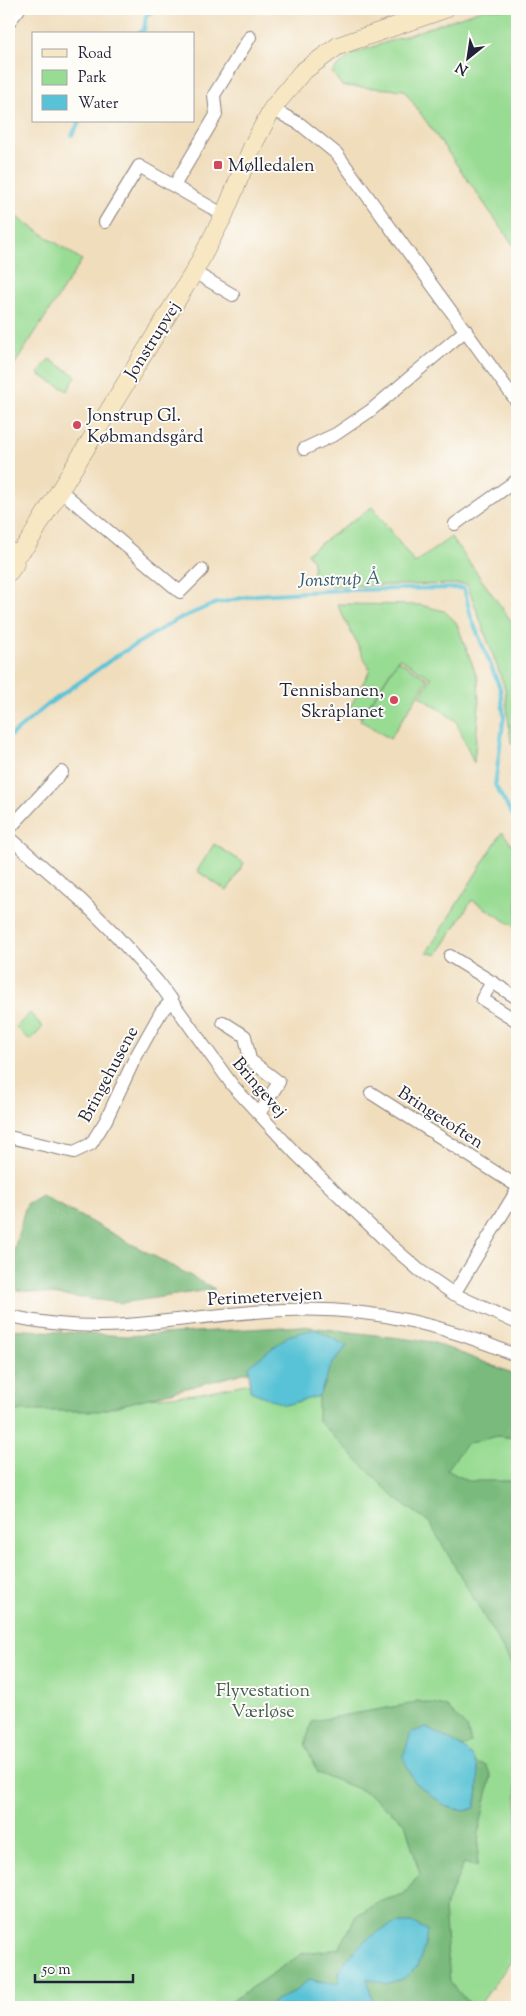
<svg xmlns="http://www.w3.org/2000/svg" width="526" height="2016" viewBox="0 0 526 2016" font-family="'Sorts Mill Goudy',serif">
<rect width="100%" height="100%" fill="#fdfcf7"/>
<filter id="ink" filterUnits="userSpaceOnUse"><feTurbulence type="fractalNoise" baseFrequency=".02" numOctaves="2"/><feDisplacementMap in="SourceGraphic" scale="10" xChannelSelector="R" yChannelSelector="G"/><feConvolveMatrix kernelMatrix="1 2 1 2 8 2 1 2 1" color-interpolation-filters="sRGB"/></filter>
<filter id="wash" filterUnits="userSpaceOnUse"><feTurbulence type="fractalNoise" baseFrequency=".0096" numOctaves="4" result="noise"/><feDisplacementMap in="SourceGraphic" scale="20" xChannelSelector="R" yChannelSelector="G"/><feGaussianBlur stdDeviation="1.12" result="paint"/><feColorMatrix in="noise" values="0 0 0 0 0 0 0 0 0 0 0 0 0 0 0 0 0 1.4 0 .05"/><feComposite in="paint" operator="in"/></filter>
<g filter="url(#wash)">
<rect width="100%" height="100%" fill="#f0ddbc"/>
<g fill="#98db93" stroke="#5d7e67">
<polygon points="484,9 517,9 517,250 404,90 342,86 332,72 352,54"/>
<polygon points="9,212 82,260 9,373"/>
<polygon points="49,359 76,376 68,391 38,374"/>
<polygon points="372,507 415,563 451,537 517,629 517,742 511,743 505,688 467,584 330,586 313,574 313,561 307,553"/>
<polygon points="337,604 420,605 444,611 456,622 478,679 479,705 474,763 456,721 420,696 431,678 399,658 361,717 348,711 370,670"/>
<polygon points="398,660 428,679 390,739 360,720"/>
<polygon points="502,832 517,851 517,928 472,900 437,955 427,952"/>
<polygon points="214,844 244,863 227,891 197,871"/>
<polygon points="30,1013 43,1027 30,1041 16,1027"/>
<polygon points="346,1364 499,1436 517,1438 517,1953 480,2004 484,2007 9,2007 9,1410 195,1394"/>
</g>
<g fill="#7abb7d" stroke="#4e6e5c">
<polygon points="41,1195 215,1289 122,1303 9,1289 9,1270 26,1204"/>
<polygon points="302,1326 432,1342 517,1375 517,1438 497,1436 466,1444 447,1470 467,1481 517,1481 517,1673 429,1522 395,1498 318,1421 318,1396 326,1383 289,1361 99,1411 9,1411 9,1329 126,1336"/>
<polygon points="417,1701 447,1707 467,1728 471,1742 463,1748 425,1727 447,1807 465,1811 475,1807 478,1791 476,1763 486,1766 491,1776 479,1830 477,1867 464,1863 444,1909 450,1982 472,2007 227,2007 227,2004 303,1953 339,1949 356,1916 378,1902 404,1894 420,1874 405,1823 368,1793 318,1773 305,1745 312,1721 410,1704"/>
</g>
<g fill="#59c2d6" stroke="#3e7288">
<polygon points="315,1329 347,1346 331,1366 319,1396 285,1405 250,1391 249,1366 288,1336"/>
<path d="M425,1727C439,1735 471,1748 476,1764C481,1776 477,1796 475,1808L465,1811L447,1807L415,1783L403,1757L411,1733Z"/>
<path d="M398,1923H413L427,1930L425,1946L417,1967L403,1979L386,1984L367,1978L372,1998L360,2007H266L295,1991L310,1979L325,1983H338C339,1979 339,1974 340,1971C347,1952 379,1928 398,1923Z"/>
</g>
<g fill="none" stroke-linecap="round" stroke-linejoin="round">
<g stroke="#59c2d6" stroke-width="4">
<polyline points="137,34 144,30 146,15 159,9"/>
<polyline points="72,135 80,121"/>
<polyline points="9,737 50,703 115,657 176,620 214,604 256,595 341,590 464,588 471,617 500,688 504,716 495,785 517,823"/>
</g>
</g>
</g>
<g filter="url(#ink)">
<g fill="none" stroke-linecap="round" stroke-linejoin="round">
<g stroke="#89807c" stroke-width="14">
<g id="street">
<polyline points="9,22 19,9"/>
<polyline points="272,109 300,124 337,154 517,402"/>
<polyline points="174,186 216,115 214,95 250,37"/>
<polyline points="105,222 139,166 224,215"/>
<polyline points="194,272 233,295"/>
<polyline points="304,449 336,434 370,411 466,330"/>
<polyline points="60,490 180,592 202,570"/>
<polyline points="455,524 517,480"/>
<polyline points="9,829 62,772"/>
<polyline points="9,837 81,900 112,931 158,982 233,1086 296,1154 386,1241 419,1270 454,1294 517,1323"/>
<polyline points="450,956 492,982 482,999 517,1021"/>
<polyline points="492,982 517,998"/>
<polyline points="223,1022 245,1036 250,1060 279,1082 259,1114"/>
<polyline points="371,1093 517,1186"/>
<polyline points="9,1137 74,1152 91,1144 106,1120 134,1060 161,1012 172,1000"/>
<polyline points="454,1294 517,1190"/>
<path d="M9,1316C46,1324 88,1328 126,1325C179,1321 232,1312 285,1310C365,1306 444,1324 517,1356"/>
</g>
</g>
<g stroke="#89807c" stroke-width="19">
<g id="secondary">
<polyline points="9,551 14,556 15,564 9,572"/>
<path d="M14,556C28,547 33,535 41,521L194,272L224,215L253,145L272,109L302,72L338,46L445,9"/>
</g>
</g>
<use href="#street" stroke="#fff" stroke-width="12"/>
<use href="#secondary" stroke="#f7e8c3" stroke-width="18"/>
</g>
</g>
<g fill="#d1495b" stroke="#fdfcf7" stroke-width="2">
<rect x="213" y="160" width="10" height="10" rx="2.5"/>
<circle cx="77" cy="425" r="5"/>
<circle cx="394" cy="700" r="5"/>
</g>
<g text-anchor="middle" stroke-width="4" stroke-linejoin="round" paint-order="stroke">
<g font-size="18" fill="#22223b" stroke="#fdfcf7" text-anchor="start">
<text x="228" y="171">Mølledalen</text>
<text x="87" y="421">Jonstrup Gl.<tspan x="87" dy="21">Købmandsgård</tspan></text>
<text x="384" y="696" text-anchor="end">Tennisbanen,<tspan x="384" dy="21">Skråplanet</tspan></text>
</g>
<g font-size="18" fill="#22223b" stroke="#fdfcf7">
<text transform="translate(152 340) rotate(-58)" y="6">Jonstrupvej</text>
<text transform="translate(108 1074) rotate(-62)" y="6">Bringehusene</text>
<text transform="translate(260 1087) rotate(49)" y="6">Bringevej</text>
<text transform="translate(441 1117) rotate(33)" y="6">Bringetoften</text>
<text transform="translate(265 1296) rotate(-3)" y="6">Perimetervejen</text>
</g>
<g font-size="18" fill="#455a55" stroke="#fdfcf7">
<text x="263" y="1696">Flyvestation<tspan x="263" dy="21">Værløse</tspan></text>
</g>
<g font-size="19" font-style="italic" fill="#355a71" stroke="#fdfcf7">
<text transform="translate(339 578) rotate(-2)" y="7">Jonstrup Å</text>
</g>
</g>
<rect width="526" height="2016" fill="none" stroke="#fdfcf7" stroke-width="30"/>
<rect x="32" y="32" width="162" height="90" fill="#fdfcf7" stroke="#a5a5ac"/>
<rect x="42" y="49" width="25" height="8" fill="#f7e8c3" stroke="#a5a5ac"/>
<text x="78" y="58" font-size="15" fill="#22223b">Road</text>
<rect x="42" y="70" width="25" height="15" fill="#98db93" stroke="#a5a5ac"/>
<text x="78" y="82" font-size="15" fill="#22223b">Park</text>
<rect x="42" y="95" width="25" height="15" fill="#59c2d6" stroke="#a5a5ac"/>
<text x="78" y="108" font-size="15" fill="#22223b">Water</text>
<g transform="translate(468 58) rotate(210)" stroke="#fdfcf7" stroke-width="4" paint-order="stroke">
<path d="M0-4L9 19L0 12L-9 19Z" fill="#22223b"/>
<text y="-8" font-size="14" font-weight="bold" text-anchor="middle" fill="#22223b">N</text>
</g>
<path d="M35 1974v8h98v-8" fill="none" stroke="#22223b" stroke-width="2.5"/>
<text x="42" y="1974" font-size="15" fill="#22223b" stroke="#fdfcf7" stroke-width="4" paint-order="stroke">50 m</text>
</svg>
